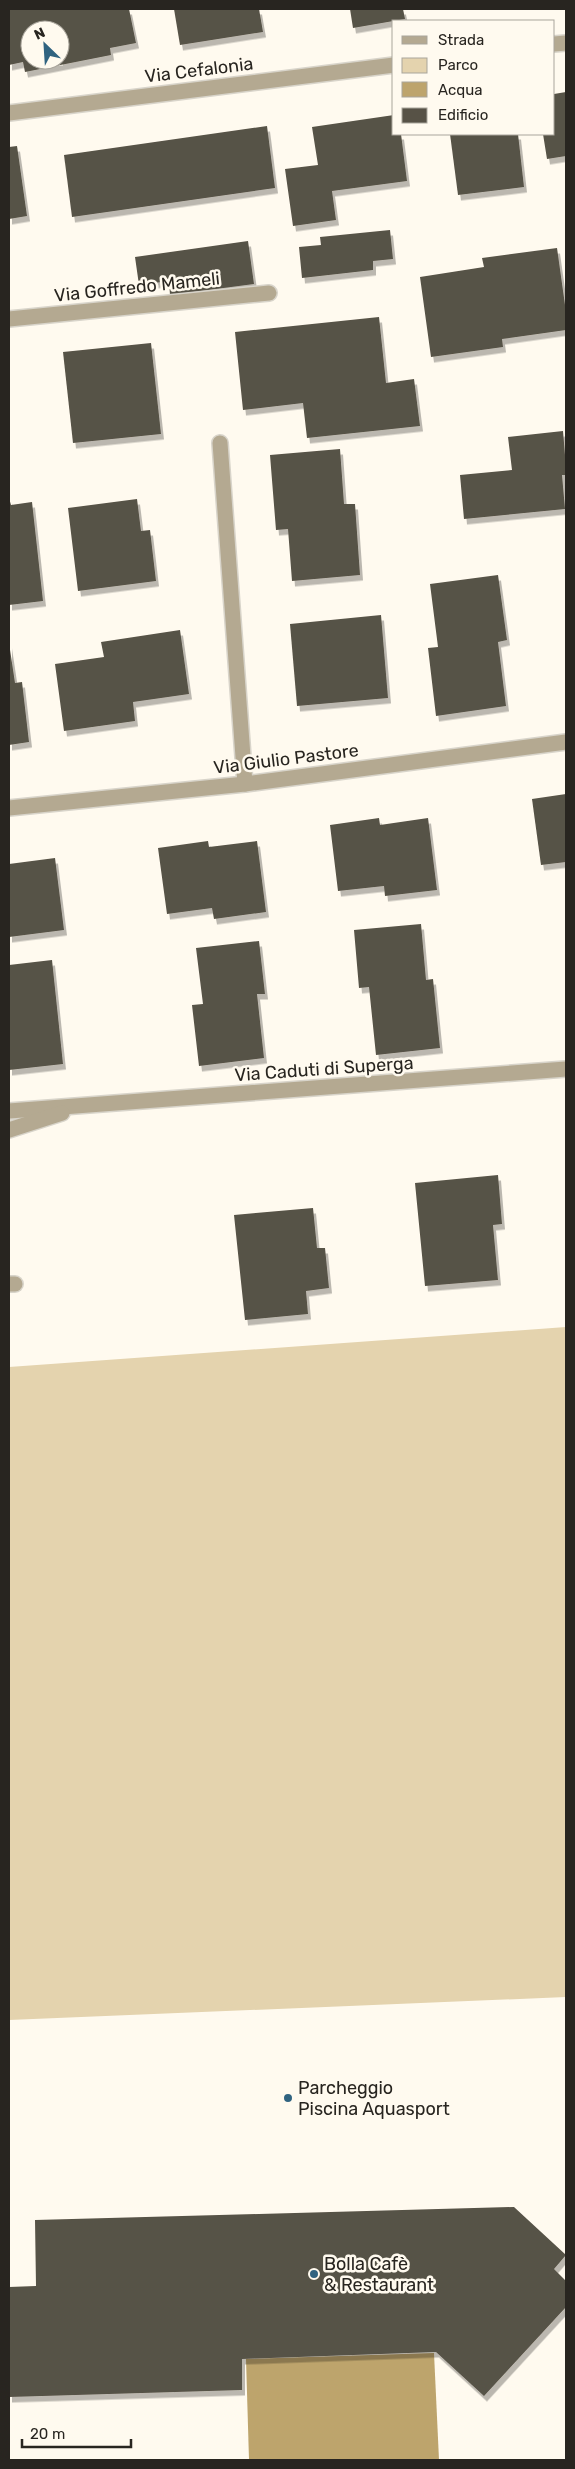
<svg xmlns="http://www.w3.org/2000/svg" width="575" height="2469" viewBox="0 0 575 2469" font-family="Rubik,sans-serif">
<defs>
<filter id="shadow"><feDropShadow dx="3" dy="5.5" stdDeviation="0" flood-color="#0004"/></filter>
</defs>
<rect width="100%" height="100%" fill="#fffaef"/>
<polygon fill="#e4d3ae" points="566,1327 566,1997 9,2020 9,1367"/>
<polygon fill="#bda46c" points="434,2353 439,2460 249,2460 246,2359"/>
<g fill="#575246" fill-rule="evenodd" filter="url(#shadow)">
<path d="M9,9H129L136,43L110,48L111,55L25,72L23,62L9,65ZM30,30H60V60H30Z"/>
<polygon points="174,9 259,9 263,32 180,45"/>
<polygon points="350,9 403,9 405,19 353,28"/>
<polygon points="566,92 566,156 547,159 543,134 554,134 554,94"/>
<polygon points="394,115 394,134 401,134 407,181 332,191 336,220 293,226 285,169 318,165 312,127"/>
<polygon points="267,126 275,188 72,217 64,155"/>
<polygon points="450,134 518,134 524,187 458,195"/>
<polygon points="17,146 27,216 9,219 9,147"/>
<polygon points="390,230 393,259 373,261 373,270 302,278 299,247 321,245 320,237"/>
<polygon points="248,241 254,284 170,295 169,281 139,285 135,257"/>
<polygon points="557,248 566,312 566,330 502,339 503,347 431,357 420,277 484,267 482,258"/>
<polygon points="379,317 386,383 414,379 420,426 307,438 303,403 243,410 235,332"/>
<polygon points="151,343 161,434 73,443 63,352"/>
<polygon points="563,431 566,467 566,475 562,475 565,509 464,519 460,475 512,470 508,437"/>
<polygon points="340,449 344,504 355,504 360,575 292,581 288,529 276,530 270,455"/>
<polygon points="9,498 11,505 32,502 43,601 9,605"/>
<polygon points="137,499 141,531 150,530 156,581 78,591 68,508"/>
<polygon points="498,575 507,640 498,642 506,706 436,716 428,648 438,647 430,584"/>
<polygon points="381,615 388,698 297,706 290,624"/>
<polygon points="180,630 189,694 133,702 135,721 64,731 55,664 104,657 101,642"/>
<polygon points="9,643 15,683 22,682 29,742 9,745"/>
<polygon points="566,794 566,862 541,865 532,799"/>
<polygon points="379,818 380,825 428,818 437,890 385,896 384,886 338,891 330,825"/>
<polygon points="208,841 209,847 257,841 266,912 214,919 212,908 167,914 158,848"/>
<polygon points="55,858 64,930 9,937 9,864"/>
<polygon points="421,924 426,980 433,979 440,1048 376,1055 369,987 359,988 354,930"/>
<polygon points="259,941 265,994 257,994 264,1058 199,1066 192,1005 203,1004 196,948"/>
<polygon points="52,960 63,1064 9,1070 9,965"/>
<polygon points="498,1175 502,1224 493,1225 498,1280 425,1286 415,1183"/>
<polygon points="313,1208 317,1248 325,1248 329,1288 306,1291 308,1314 245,1320 234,1215"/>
<polygon points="514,2207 566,2255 554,2269 566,2281 566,2307 484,2396 436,2352 242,2359 242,2390 9,2397 9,2287 36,2286 35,2220"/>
</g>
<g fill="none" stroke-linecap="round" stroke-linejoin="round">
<g stroke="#d8d4ca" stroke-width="18">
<g id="lane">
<polyline points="9,319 269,293"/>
<polyline points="9,1284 15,1284"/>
</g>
</g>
<g stroke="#d8d4ca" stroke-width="18">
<g id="street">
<polyline points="554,44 566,43"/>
<polyline points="9,113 394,65"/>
<polyline points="220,443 245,784"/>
<polyline points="9,808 245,784 566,742"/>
<polyline points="9,1111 566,1069"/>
<polyline points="9,1130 62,1113"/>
</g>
</g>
<use href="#lane" stroke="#b4a991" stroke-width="15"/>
<use href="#street" stroke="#b4a991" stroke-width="15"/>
</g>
<g fill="#306380" stroke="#fffaef" stroke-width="2">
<circle cx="288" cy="2098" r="5"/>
<circle cx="314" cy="2274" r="5"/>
</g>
<g text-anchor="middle" stroke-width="5" stroke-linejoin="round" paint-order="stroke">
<g font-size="18" fill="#282520" stroke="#fffaef">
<text transform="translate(199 70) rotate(-7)" y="6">Via Cefalonia</text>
<text transform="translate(137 287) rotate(-6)" y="6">Via Goffredo Mameli</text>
<text transform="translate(286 759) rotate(-7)" y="6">Via Giulio Pastore</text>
<text transform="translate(324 1069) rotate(-4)" y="6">Via Caduti di Superga</text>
</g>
<g font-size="18" fill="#282520" stroke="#fffaef" text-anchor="start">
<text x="298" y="2094">Parcheggio<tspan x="298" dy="21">Piscina Aquasport</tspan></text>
<text x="324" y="2270">Bolla Cafè<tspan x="324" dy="21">&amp; Restaurant</tspan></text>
</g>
</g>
<rect width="575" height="2469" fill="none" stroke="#282520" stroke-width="20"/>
<rect x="392" y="20" width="162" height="115" fill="#fffaef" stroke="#a9a59c"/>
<rect x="402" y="36" width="25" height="8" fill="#b4a991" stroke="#a9a59c"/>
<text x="438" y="45" font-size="15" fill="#282520">Strada</text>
<rect x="402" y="58" width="25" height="15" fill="#e4d3ae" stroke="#a9a59c"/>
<text x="438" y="70" font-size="15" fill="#282520">Parco</text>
<rect x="402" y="82" width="25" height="15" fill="#bda46c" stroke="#a9a59c"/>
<text x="438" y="95" font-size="15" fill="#282520">Acqua</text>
<rect x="402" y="108" width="25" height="15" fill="#575246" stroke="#a9a59c"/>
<text x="438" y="120" font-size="15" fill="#282520">Edificio</text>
<g transform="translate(45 45) rotate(335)"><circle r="24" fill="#fffaef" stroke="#a9a59c"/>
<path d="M0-4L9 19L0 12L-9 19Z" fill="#306380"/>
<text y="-8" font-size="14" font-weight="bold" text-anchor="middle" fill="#282520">N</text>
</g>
<path d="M22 2439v8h109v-8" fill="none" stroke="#282520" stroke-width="2.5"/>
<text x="30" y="2439" font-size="15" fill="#282520" stroke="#fffaef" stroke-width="4" paint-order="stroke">20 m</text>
</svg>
